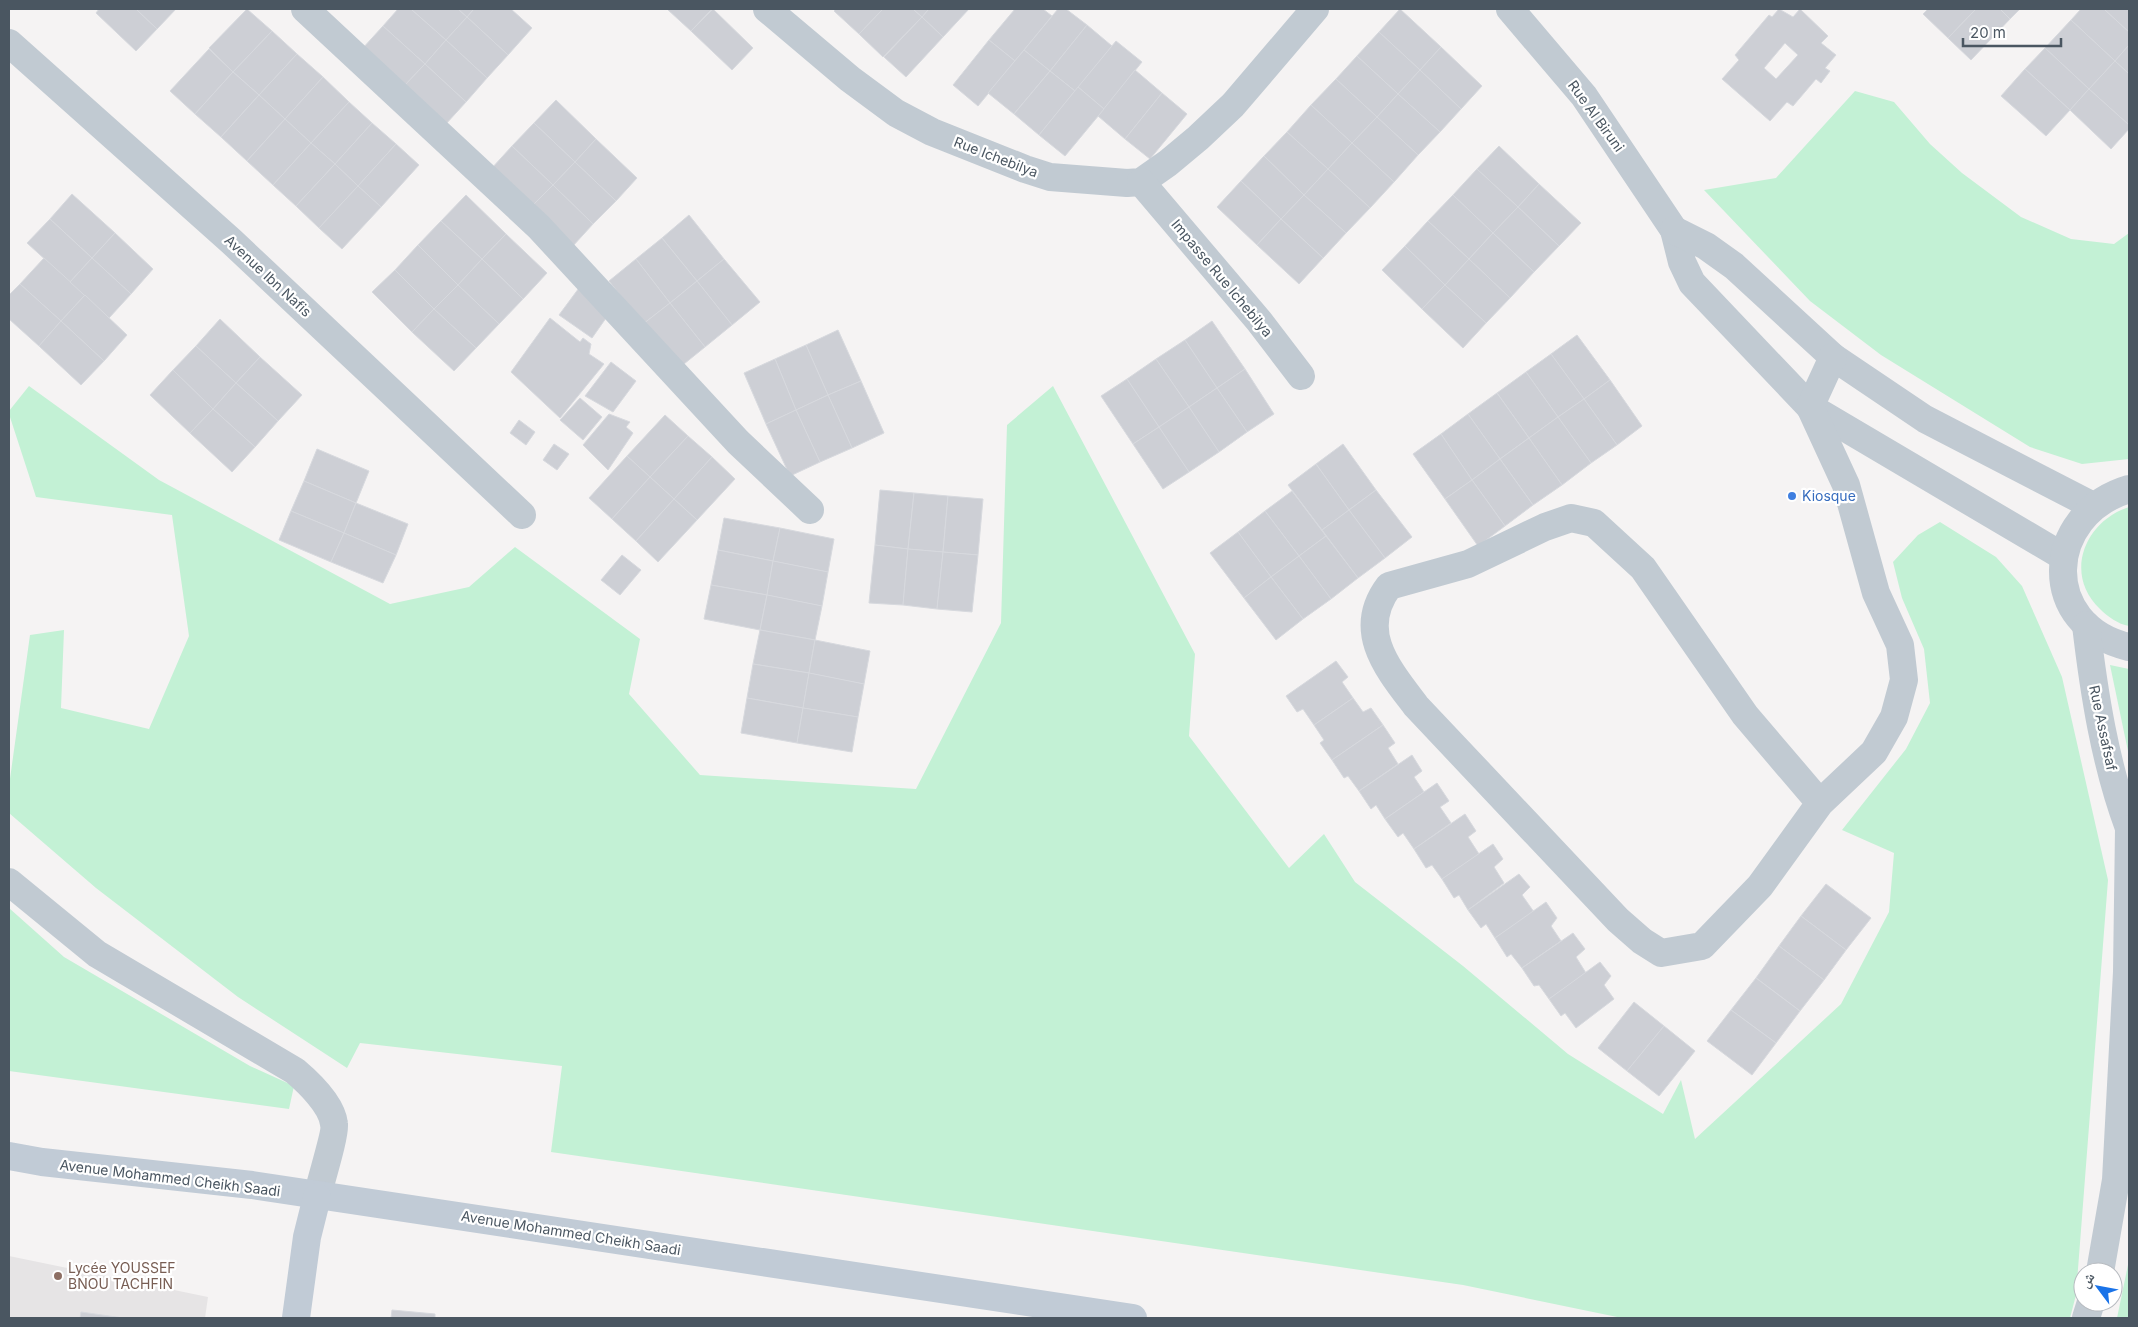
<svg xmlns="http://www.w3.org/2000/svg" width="2138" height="1327" viewBox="0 0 2138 1327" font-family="Inter,'Noto Naskh Arabic',sans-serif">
<rect width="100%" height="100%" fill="#f5f3f3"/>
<polygon fill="#e6e4e5" points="9,1256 208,1297 205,1318 9,1318"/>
<g fill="#c3f1d5">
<polygon points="1855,91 1894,102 1930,144 1962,173 2021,217 2071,239 2114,244 2129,233 2129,459 2082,464 2030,447 1881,355 1810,301 1704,190 1776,178"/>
<polygon points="29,386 159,480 390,604 469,587 515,547 640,639 629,694 700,775 916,789 1001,623 1007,425 1053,386 1195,654 1189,736 1289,868 1324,834 1355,882 1463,966 1568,1054 1663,1114 1681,1080 1695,1139 1841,1004 1889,912 1894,853 1842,830 1906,749 1930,703 1924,649 1902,598 1893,562 1918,535 1940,522 1996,557 2022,586 2062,677 2108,880 2076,1295 2070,1318 1622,1318 1463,1285 551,1152 562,1066 360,1043 347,1068 238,997 96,888 9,813 9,786 30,635 64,630 61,708 149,729 189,636 172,515 36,497 9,414 9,411"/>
<path d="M2129,507V626C2118,624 2108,617 2100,609C2063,574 2085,521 2129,507Z"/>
<polygon points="2110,665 2129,669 2129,756"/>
<polygon points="9,908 64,957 250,1066 294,1086 289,1109 9,1071"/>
<polygon points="2129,1260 2129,1318 2117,1318"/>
</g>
<g fill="#cdcfd5" stroke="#d7d9de" fill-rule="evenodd">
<polygon points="99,9 136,9 157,29 136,51 96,13"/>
<polygon points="136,9 176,9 157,29"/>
<polygon points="247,9 272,31 233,72 209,48"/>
<polygon points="398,9 411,9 446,40 425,64 383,26"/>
<polygon points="411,9 458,9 467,17 446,40"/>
<polygon points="458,9 474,9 467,17"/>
<polygon points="474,9 511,9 532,28 508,55 467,17"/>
<polygon points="667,9 712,9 691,31"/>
<polygon points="713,9 753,48 732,70 691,31"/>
<polygon points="836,9 883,9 859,34 834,11"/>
<polygon points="883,9 913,9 922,17 883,57 859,34"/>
<polygon points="913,9 929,9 922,17"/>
<polygon points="929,9 969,9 943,37 922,17"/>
<polygon points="1015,9 1043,9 1052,16 1015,61 989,40"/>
<polygon points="1058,9 1066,9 1087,25 1050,71 1024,50"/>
<polygon points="1400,9 1441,47 1420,70 1379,32"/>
<path d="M1779,9L1793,17L1800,9L1828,36L1821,43L1836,55L1825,68L1830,71L1821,83L1816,79L1793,106L1787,102L1770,121L1722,79L1739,60L1735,55L1769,15L1772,17ZM1785,43L1798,55L1776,79L1764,68Z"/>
<polygon points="1928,9 1976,9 1948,38 1923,14"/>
<polygon points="1976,9 2000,9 2010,19 1971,60 1948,38"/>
<polygon points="2000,9 2020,9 2010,19"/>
<polygon points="2081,9 2104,9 2129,32 2129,45 2115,61 2071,20"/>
<polygon points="2104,9 2129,9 2129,32"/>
<polygon points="467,17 508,55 487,78 446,40"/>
<polygon points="922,17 943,37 906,77 884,57"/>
<polygon points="2071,20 2115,61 2089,89 2045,48"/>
<polygon points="1087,25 1112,46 1075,91 1050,71"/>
<polygon points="383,26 425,64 403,87 362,49"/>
<polygon points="272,31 297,54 259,95 233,72"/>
<polygon points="1379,32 1420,70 1398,94 1357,56"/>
<polygon points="446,40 487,78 466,102 425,64"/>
<polygon points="989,40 1015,61 978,106 953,85"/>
<polygon points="1116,41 1142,62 1104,109 1078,87"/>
<polygon points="2129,45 2129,74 2115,61"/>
<polygon points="1441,47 1482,86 1461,109 1420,70"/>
<polygon points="2045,48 2089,89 2070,110 2025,69"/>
<polygon points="209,49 233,72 195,114 170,91"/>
<polygon points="1024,50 1050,71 1014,114 988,93"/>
<polygon points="297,54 323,77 285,119 259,95"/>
<polygon points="1357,56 1398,94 1377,117 1336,79"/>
<polygon points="2115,61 2129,74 2129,125 2089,89"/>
<polygon points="425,64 466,102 445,125 403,87"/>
<polygon points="2025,69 2070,110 2046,136 2001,96"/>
<polygon points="1135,70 1162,93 1125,139 1098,116"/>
<polygon points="1420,70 1461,109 1440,132 1398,94"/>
<polygon points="1050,71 1075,91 1039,135 1014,114"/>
<polygon points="233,72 259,95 221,137 195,114"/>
<polygon points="323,77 349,102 311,143 285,119"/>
<polygon points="1336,79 1377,117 1352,143 1311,105"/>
<polygon points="1078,87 1104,109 1065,156 1039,135"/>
<polygon points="2089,89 2129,125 2129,129 2111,149 2070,110"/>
<polygon points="1162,93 1187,114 1150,159 1125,139"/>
<polygon points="1398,94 1440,132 1418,155 1377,117"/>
<polygon points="259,95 285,119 247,161 221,137"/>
<polygon points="556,100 596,139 575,162 534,123"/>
<polygon points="349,102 372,123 335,164 311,143"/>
<polygon points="1311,105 1352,143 1328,169 1287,132"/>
<polygon points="1377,117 1418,155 1394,182 1352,143"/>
<polygon points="285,119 311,143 273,185 247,161"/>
<polygon points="372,123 396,144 358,186 335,164"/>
<polygon points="534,123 575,162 553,185 512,146"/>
<polygon points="1287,132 1328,169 1304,195 1264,156"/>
<polygon points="596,139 637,178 616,201 575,162"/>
<polygon points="311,143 335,164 296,206 273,185"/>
<polygon points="1352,143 1394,182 1370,208 1328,169"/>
<polygon points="396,144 419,165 381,207 358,186"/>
<polygon points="512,146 553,185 531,207 491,169"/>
<polygon points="1499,146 1539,184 1518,207 1477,169"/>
<polygon points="1264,156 1304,195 1281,219 1241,181"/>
<polygon points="575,162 616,201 593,224 553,185"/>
<polygon points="335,164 358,186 319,228 296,206"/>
<polygon points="1328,169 1370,208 1346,233 1304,195"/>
<polygon points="1477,169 1518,207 1493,233 1453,195"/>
<polygon points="1241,181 1281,219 1257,245 1217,207"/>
<polygon points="1539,184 1581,223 1559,246 1518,207"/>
<polygon points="553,185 593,224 572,247 531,207"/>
<polygon points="358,186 381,207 342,249 319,228"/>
<polygon points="72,194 115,233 92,258 50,219"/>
<polygon points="466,195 506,234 482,259 441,221"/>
<polygon points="1304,195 1346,233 1323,258 1281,219"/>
<polygon points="1453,195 1493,233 1469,259 1428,221"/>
<polygon points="1518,207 1559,246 1534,272 1493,233"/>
<polygon points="689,215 724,259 697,281 662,238"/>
<polygon points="50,219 92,258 70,282 27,243"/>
<polygon points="1281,219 1323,258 1299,284 1257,245"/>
<polygon points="441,221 482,259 458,285 418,245"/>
<polygon points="1428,221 1469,259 1445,285 1405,246"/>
<polygon points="115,233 153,269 131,294 92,258"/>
<polygon points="1493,233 1534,272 1510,298 1469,259"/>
<polygon points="506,234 547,273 523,299 482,259"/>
<polygon points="662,238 697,281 670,303 636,259"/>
<polygon points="418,245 458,285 434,309 395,270"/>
<polygon points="1405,246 1445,285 1422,309 1382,270"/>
<polygon points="44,258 85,295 61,321 20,284"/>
<polygon points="92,258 131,294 109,318 70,282"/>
<polygon points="482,259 523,299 499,324 458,285"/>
<polygon points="636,259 670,303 643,324 609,281"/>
<polygon points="724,259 760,302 732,325 697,281"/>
<polygon points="1469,259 1510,298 1486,323 1445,285"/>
<polygon points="395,270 434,309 412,332 372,292"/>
<polygon points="697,281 732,325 705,347 670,303"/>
<polygon points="20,284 61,321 39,346 9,319 9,295"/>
<polygon points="458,285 499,324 476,348 434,309"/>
<polygon points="1445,285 1486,323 1463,348 1422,309"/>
<polygon points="579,288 611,311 592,338 559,315"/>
<polygon points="85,295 127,335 104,361 61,321"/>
<polygon points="670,303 705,347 679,368 643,324"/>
<polygon points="434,309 476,348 454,371 412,332"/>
<polygon points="550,318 580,342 583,338 591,344 589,354 604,364 560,418 511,372"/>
<polygon points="220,319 260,357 236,383 196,346"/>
<polygon points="61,321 104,361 81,385 39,346"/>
<polygon points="1212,321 1245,369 1217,388 1185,340"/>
<polygon points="838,330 861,381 828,395 806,345"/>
<polygon points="1577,335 1610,380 1584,399 1551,354"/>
<polygon points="1185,340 1217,388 1189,407 1156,359"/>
<polygon points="806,345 828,395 796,410 775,359"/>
<polygon points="196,346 236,383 213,409 173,370"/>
<polygon points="1551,354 1584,399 1558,417 1526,372"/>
<polygon points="260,357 302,395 278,421 236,383"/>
<polygon points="775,359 796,410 766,424 744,373"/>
<polygon points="1156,359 1189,407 1159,427 1127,379"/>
<polygon points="611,362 636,381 613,412 585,396"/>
<polygon points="1245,369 1274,414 1247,432 1217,388"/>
<polygon points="173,370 213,409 190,433 150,395"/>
<polygon points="1526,372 1558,417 1529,438 1497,393"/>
<polygon points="1127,379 1159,427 1133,444 1101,396"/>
<polygon points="1610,380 1642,426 1617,445 1584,399"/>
<polygon points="861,381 884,433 852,448 828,395"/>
<polygon points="236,383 278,421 255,447 213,409"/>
<polygon points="1217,388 1247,432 1219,452 1189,407"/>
<polygon points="1497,393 1529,438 1500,459 1468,414"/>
<polygon points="828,395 852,448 820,462 796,410"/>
<polygon points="580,398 602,417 583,440 560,420"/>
<polygon points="1584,399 1617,445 1591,463 1558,417"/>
<polygon points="1189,407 1219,452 1189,472 1159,427"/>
<polygon points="213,409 255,447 232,472 190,433"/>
<polygon points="796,410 820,462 790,476 766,424"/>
<polygon points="609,414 630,422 626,427 633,433 608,470 583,445"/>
<polygon points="1468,414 1500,459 1472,480 1441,434"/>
<polygon points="665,415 688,436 650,477 627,456"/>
<polygon points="1558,417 1591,463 1562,485 1529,438"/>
<polygon points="519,420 535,432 526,445 510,433"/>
<polygon points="1159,427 1189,472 1163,489 1133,444"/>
<polygon points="1441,434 1472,480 1445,499 1413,454"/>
<polygon points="688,436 712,457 674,499 650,477"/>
<polygon points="1529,438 1562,485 1533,505 1500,459"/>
<polygon points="554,444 569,454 557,470 543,460"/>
<polygon points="1343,444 1376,490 1349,510 1316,464"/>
<polygon points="317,449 369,471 356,503 304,481"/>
<polygon points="627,456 650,477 612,519 589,498"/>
<polygon points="712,457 735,479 697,520 674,499"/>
<polygon points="1500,459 1533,505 1505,526 1472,480"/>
<polygon points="1316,464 1349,510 1322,530 1288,485"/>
<polygon points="650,477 674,499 636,541 612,519"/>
<polygon points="1472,480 1505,526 1478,546 1445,499"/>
<polygon points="304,481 356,503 344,533 291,511"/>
<polygon points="880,490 914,493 908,549 875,545"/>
<polygon points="1376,490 1412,537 1385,558 1349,510"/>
<polygon points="1292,491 1326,536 1299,556 1265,511"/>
<polygon points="914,493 948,496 943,552 908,549"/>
<polygon points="948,496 983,499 978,555 943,552"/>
<polygon points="674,499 697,520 658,562 636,541"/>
<polygon points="356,503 408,524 396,555 344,533"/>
<polygon points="1349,510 1385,558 1358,578 1322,530"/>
<polygon points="291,511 344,533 331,562 279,540"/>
<polygon points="1265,511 1299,556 1271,577 1238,532"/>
<polygon points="724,518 780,528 773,561 718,550"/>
<polygon points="780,528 834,539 828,572 773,561"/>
<polygon points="1238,532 1271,577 1244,598 1210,553"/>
<polygon points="344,533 396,555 383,583 331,562"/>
<polygon points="1326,536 1358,578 1331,599 1299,556"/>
<polygon points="875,545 908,549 903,605 869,603"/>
<polygon points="908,549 943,552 937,609 903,605"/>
<polygon points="718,550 773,561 767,595 711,585"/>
<polygon points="943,552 978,555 972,612 937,609"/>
<polygon points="622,555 641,570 620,595 601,580"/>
<polygon points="1299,556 1331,599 1303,619 1271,577"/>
<polygon points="773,561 828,572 822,606 767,595"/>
<polygon points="1271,577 1303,619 1276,640 1244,598"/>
<polygon points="711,585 767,595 760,630 704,619"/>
<polygon points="767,595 822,606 815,640 760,630"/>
<polygon points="760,630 815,640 809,673 753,664"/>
<polygon points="815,640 870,651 864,684 809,673"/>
<polygon points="1336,661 1348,677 1342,682 1353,698 1314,725 1303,709 1297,712 1286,696"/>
<polygon points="753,664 809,673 803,708 747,698"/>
<polygon points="809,673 864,684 858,717 803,708"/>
<polygon points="747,698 803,708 797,743 741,733"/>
<polygon points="1353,698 1363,712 1371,708 1383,725 1332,760 1320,743 1324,740 1314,725"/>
<polygon points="803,708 858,717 852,752 797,743"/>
<polygon points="1383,725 1395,743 1388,748 1398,764 1359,791 1348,776 1344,778 1332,760"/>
<polygon points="1412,755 1422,771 1414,777 1424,792 1385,819 1376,805 1371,809 1359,791"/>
<polygon points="1437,783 1449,801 1440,807 1451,823 1414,849 1403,833 1398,837 1385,819"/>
<polygon points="1465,814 1476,831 1468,837 1479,854 1442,879 1432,865 1426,868 1414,849"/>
<polygon points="1493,844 1503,859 1494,867 1504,883 1468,910 1459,895 1454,898 1442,879"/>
<polygon points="1519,874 1530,887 1522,895 1534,912 1495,938 1486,924 1481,928 1468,910"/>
<polygon points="1826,884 1871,918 1846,950 1801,916"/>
<polygon points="1546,902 1557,918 1551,926 1561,941 1522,968 1511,954 1507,957 1495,938"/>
<polygon points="1801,916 1846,950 1824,980 1779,946"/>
<polygon points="1573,933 1585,949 1576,957 1586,973 1549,999 1539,985 1534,986 1522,968"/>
<polygon points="1779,946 1824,980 1800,1011 1756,978"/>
<polygon points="1600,962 1611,976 1604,985 1614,999 1576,1028 1565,1013 1561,1016 1549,999"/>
<polygon points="1756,978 1800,1011 1776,1043 1731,1010"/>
<polygon points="1634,1002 1664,1026 1627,1071 1598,1048"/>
<polygon points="1731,1010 1776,1043 1752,1075 1707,1041"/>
<polygon points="1664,1026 1695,1051 1659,1096 1627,1071"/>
<polygon points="392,1310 435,1314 435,1318 391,1318"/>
<polygon points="81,1312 123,1318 80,1318"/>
</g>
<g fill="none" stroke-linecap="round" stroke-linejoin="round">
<g stroke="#c1cad2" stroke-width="28">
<polyline points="305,9 539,227 738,442 810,510"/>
<polyline points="767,9 850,79 896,113 932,132 1025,169 1050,177 1127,183 1141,182 1168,163 1198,138 1233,105 1315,9"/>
<polyline points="1510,9 1584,96 1674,230 1682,262 1692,283 1810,407 2064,557"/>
<polyline points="9,43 231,241 522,515"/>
<polyline points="1141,182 1259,321 1301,376"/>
<polyline points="1674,230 1706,246 1734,266 1833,357 1925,419 2093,506"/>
<path d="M2129,489C2043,515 2039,626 2129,647"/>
<path d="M2086,625C2094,693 2105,764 2129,828"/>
<path d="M1820,803L1745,715L1643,568L1594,523L1571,518L1545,527L1468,564L1389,586C1355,631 1388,669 1416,706L1618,920L1642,941L1661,953L1702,946L1760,886L1820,803L1874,752L1894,717L1904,680L1900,645L1876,593L1846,485L1810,407L1833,357"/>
<path d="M9,882L97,954L295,1071C308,1082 332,1105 334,1124C336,1132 320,1184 317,1197"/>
<polyline points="2100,1272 2116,1180 2127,972 2129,829"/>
<polyline points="2086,1318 2091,1302"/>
</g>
<g stroke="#c1cbd6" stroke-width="28">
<polyline points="9,1156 42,1162 252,1185 1133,1318"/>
<polyline points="296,1318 307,1237 317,1197"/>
</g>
</g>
<circle fill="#3f7fe0" stroke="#fff" stroke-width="2" cx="1792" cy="496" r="5"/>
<circle fill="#8d6e63" stroke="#fff" stroke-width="2" cx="58" cy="1276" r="5"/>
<g text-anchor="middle" stroke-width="4.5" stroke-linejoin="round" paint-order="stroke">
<g font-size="14" fill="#4a5661" stroke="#fff">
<text transform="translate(1596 116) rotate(54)" y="5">Rue Al Biruni</text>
<text transform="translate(996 157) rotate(21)" y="5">Rue Ichebilya</text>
<text transform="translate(268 276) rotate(43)" y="5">Avenue Ibn Nafis</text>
<text transform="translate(1222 278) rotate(50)" y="5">Impasse Rue Ichebilya</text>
<text transform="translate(2103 728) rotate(78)" y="5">Rue Assafsaf</text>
<text transform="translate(170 1178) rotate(7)" y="5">Avenue Mohammed Cheikh Saadi</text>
<text transform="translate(571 1233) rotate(9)" y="5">Avenue Mohammed Cheikh Saadi</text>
</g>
<g font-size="14" fill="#366cbe" stroke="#fff" text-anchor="start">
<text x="1802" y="501">Kiosque</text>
</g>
<g font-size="14" fill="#785e54" stroke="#fff" text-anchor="start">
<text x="68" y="1273">Lycée YOUSSEF<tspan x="68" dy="16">BNOU TACHFIN</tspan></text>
</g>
</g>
<rect width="2138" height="1327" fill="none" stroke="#4a5661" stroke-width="20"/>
<g transform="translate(2098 1287) rotate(302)"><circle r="24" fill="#ffffff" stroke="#b7bbc0"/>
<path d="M0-4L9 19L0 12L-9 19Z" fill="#1a73e8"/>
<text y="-8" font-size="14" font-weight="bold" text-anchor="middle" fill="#4a5661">ش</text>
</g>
<path d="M1963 38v8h98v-8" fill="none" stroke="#4a5661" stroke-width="2.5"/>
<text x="1970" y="38" font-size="15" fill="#4a5661" stroke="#ffffff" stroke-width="4" paint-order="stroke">20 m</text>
</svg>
